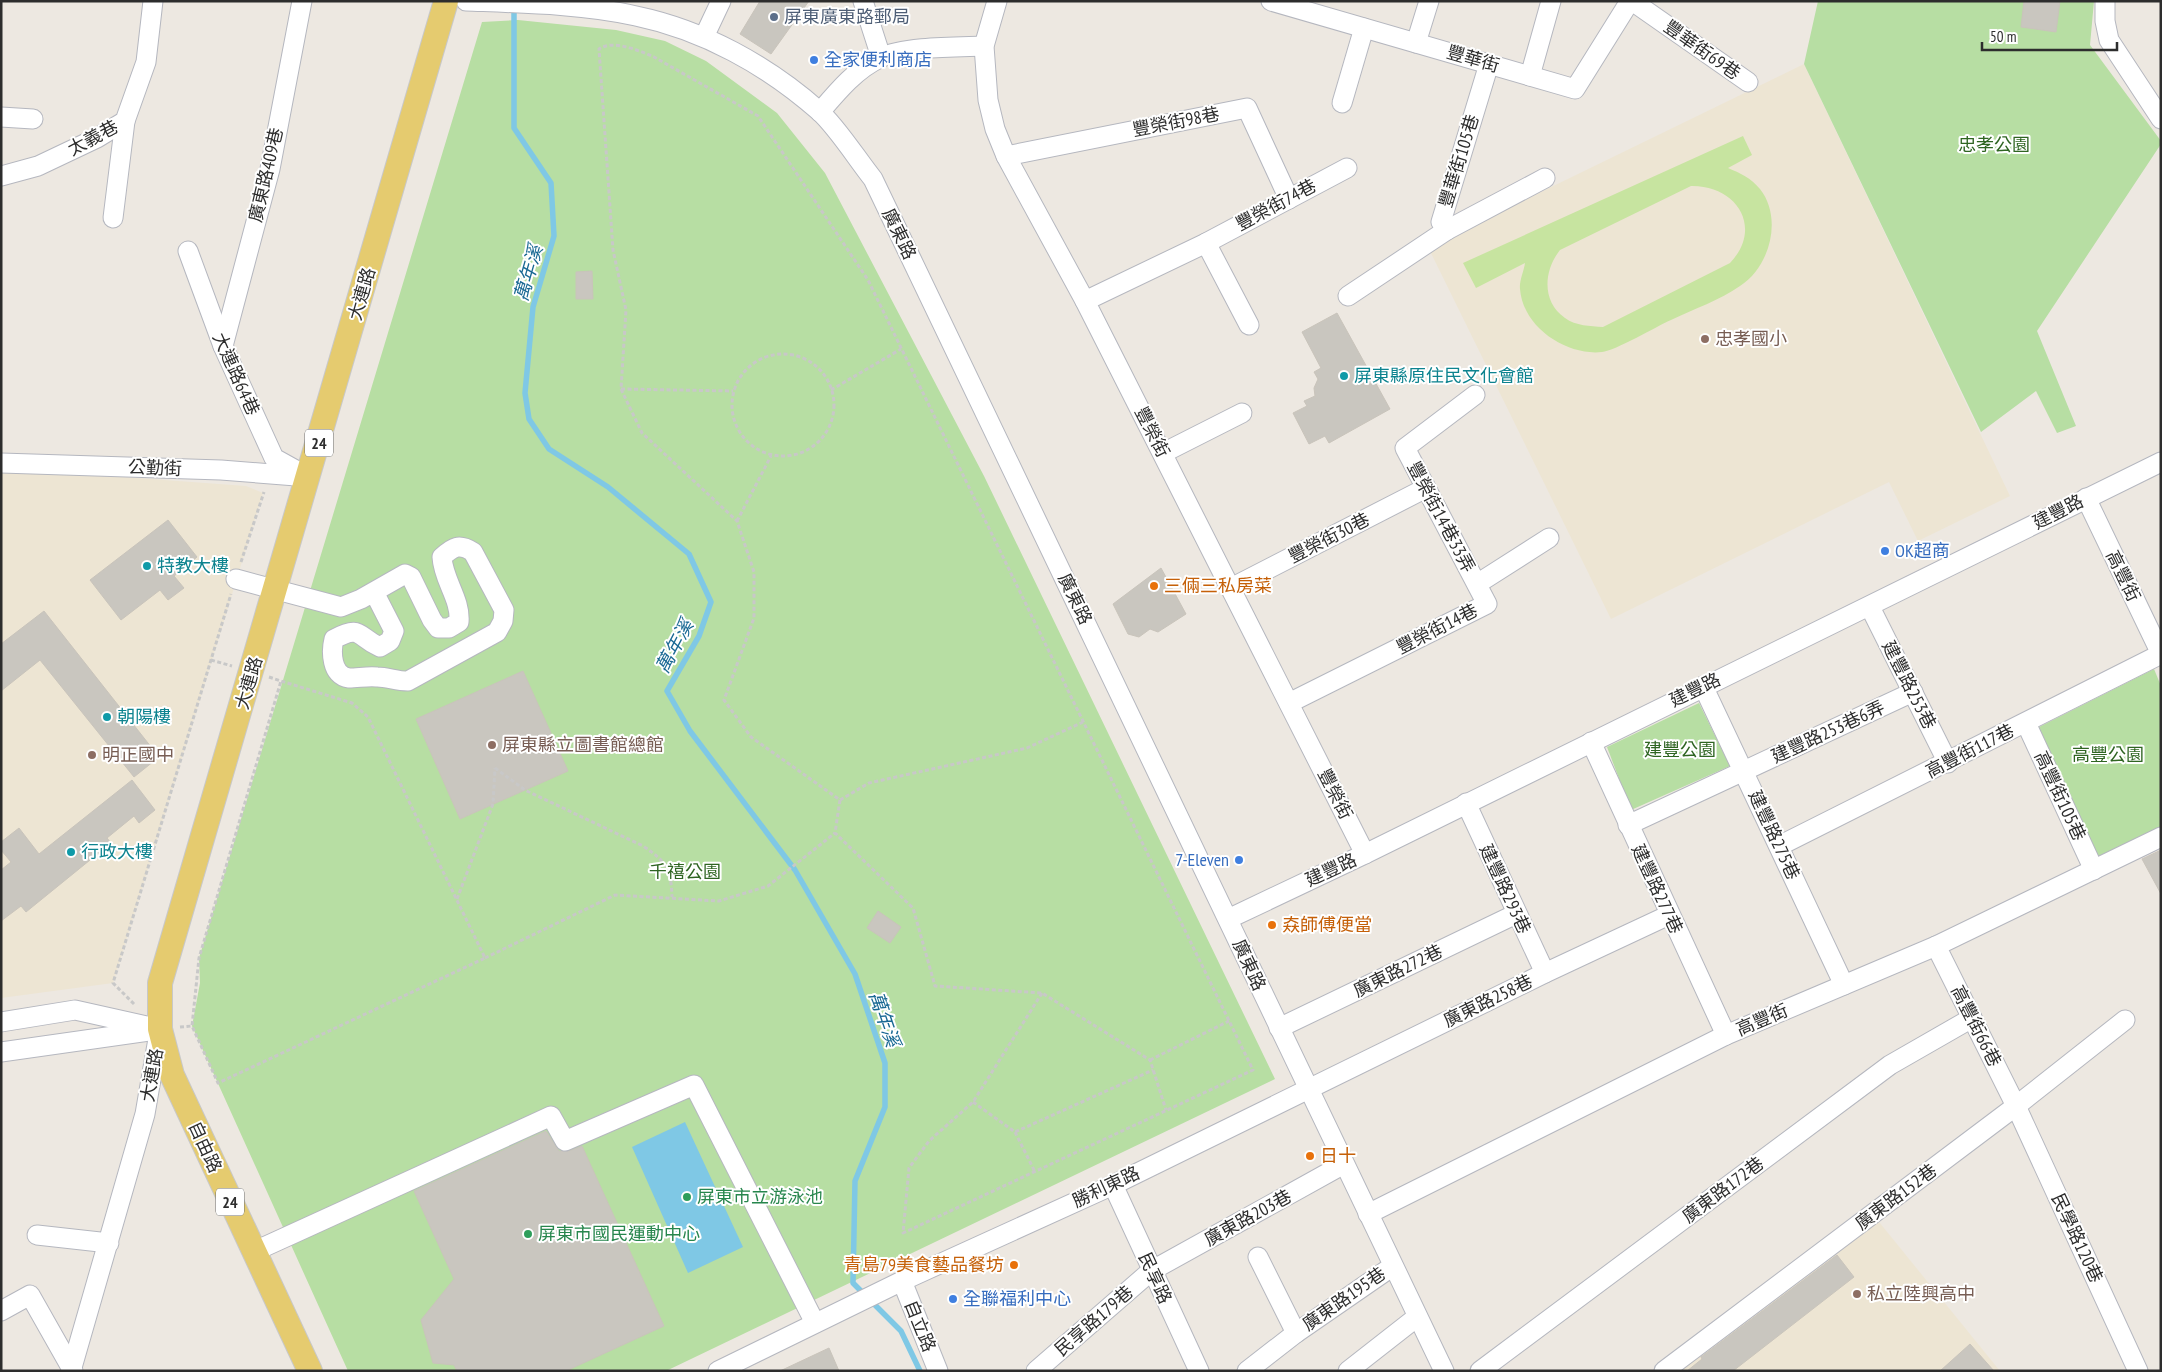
<svg xmlns="http://www.w3.org/2000/svg" width="2162" height="1372" viewBox="0 0 2162 1372" font-family="'PT Sans Narrow','Noto Sans TC',sans-serif">
<rect width="100%" height="100%" fill="#ede8e1"/>
<g fill="#ede5d3">
<polygon points="1804,64 2010,496 1918,541 1889,482 1611,619 1428,247"/>
<polygon points="1,468 246,486 263,493 113,983 1,998"/>
<polygon points="1875,1217 2000,1371 1679,1371"/>
</g>
<g fill="#b7dea3">
<polygon points="1818,1 2094,1 2090,45 2161,141 2161,144 2037,331 2076,426 2057,433 2036,391 1981,432 1804,64"/>
<polygon points="518,20 616,30 665,41 706,61 777,113 825,173 984,476 1275,1079 666,1371 348,1371 192,1026 200,983 199,958 482,22"/>
<polygon points="2154,669 2161,686 2161,828 2096,859 2039,727"/>
<polygon points="1699,703 1730,766 1631,810 1607,747"/>
</g>
<path fill="#c7e4a0" fill-rule="evenodd" d="M1743,136L1752,155L1728,168C1740,173 1751,178 1760,189C1783,218 1770,267 1740,286C1720,300 1694,309 1671,320C1657,326 1615,351 1602,352C1567,356 1523,328 1520,289C1519,281 1524,271 1525,263L1476,288L1463,263ZM1691,186C1736,185 1764,227 1730,263L1603,327C1590,326 1576,326 1565,318C1541,301 1544,270 1560,250Z"/>
<polygon fill="#7fc8e5" points="685,1122 743,1247 688,1273 632,1147"/>
<g fill="none" stroke-linecap="round" stroke-linejoin="round">
<polyline stroke="#7fc8e5" stroke-width="5.5" points="514,6 514,128 551,183 554,236 533,307 525,393 529,419 549,449 608,487 689,554 711,602 699,636 667,691 690,731 795,870 855,974 885,1063 885,1107 855,1181 853,1283 901,1331 920,1371"/>
</g>
<g fill="#c9c6bf" stroke="#c9c4bb">
<polygon points="760,1 809,1 771,54 740,34"/>
<polygon points="2024,1 2060,1 2056,32 2021,27"/>
<polygon points="592,271 593,299 576,299 576,272"/>
<polygon points="1337,313 1390,409 1329,443 1325,436 1309,444 1293,413 1307,406 1304,401 1315,396 1314,388 1318,379 1314,372 1321,368 1302,332"/>
<polygon points="168,520 197,557 174,576 184,588 168,600 160,590 121,620 90,580"/>
<polygon points="1161,568 1186,614 1158,632 1150,629 1139,637 1128,634 1113,604"/>
<polygon points="44,611 159,757 134,777 40,660 1,691 1,644"/>
<polygon points="523,671 568,771 460,819 416,719"/>
<polygon points="132,780 155,810 139,823 134,816 107,838 111,843 26,912 21,906 1,921 1,870 11,862 1,850 1,842 19,828 39,854"/>
<polygon points="2161,850 2161,894 2142,859"/>
<polygon points="878,911 901,927 890,943 867,928"/>
<polygon points="546,1131 559,1151 569,1151 582,1146 664,1326 566,1371 457,1371 454,1365 433,1363 421,1320 454,1279 414,1191"/>
<polygon points="1837,1255 1854,1277 1733,1371 1687,1371 1702,1359 1701,1357"/>
<polygon points="1970,1344 1994,1371 1940,1371"/>
<polygon points="829,1348 839,1371 780,1371"/>
</g>
<g fill="none" stroke-linecap="round" stroke-linejoin="round">
<g stroke="#b5b7bf" stroke-width="21">
<g id="minor">
<path d="M466,1C520,3 584,4 636,16C703,30 767,65 819,111C837,127 857,159 873,179L1444,1371"/>
<polyline points="863,1 881,57"/>
<polyline points="997,1 984,46 988,100 995,129 1006,156 1085,301 1365,854"/>
<polyline points="1271,1 1575,89 1630,1"/>
<polyline points="1632,1 1748,82"/>
<polyline points="2105,1 2105,21 2109,40 2161,119"/>
<polyline points="704,37 721,1"/>
<polyline points="1416,43 1429,1"/>
<polyline points="1530,76 1551,1"/>
<polyline points="1342,103 1364,28"/>
<path d="M820,112C837,92 856,69 880,58C905,46 956,47 984,46"/>
<polyline points="1,117 33,119"/>
<polyline points="1006,156 1247,108 1289,199"/>
<polyline points="1,176 38,166 97,138 125,121 146,62 153,1"/>
<polyline points="113,218 125,121"/>
<polyline points="1447,230 1545,178"/>
<polyline points="1206,243 1249,325"/>
<polyline points="188,251 223,346 274,458 301,473"/>
<polyline points="1348,296 1447,230 1441,222 1489,64"/>
<polyline points="1085,301 1206,243 1347,168"/>
<polyline points="223,346 270,169 302,1"/>
<polyline points="1163,453 1242,413"/>
<polyline points="1,463 221,470 309,477"/>
<polyline points="2086,498 2161,654"/>
<path d="M236,579L341,607L361,599L405,574L411,577L432,620L438,628H449L459,622C461,599 443,580 442,557C453,547 459,543 473,552L504,610L503,621L497,632L408,681C396,681 388,677 377,677C368,676 358,678 349,678C331,676 331,651 334,639C362,624 357,637 380,647L390,641L394,631L374,592"/>
<polyline points="1477,584 1549,538"/>
<polyline points="1231,588 1426,488"/>
<polyline points="1870,607 1948,763"/>
<polyline points="1703,686 1844,985"/>
<polyline points="1289,703 1487,604 1405,448 1475,395"/>
<polyline points="2026,723 2094,870"/>
<polyline points="1591,742 1726,1035"/>
<polyline points="1466,803 1545,973"/>
<polyline points="1628,825 1913,692"/>
<polyline points="1779,846 2161,654"/>
<polyline points="1228,919 1365,854 2161,462"/>
<polyline points="1936,946 2016,1106 2138,1371"/>
<polyline points="1,1022 75,1010 160,1029"/>
<polyline points="1279,1028 1516,914"/>
<polyline points="1,1052 149,1031"/>
<polyline points="1113,1185 1199,1371"/>
<polyline points="1368,1214 1726,1035 1936,946 2161,837"/>
<polyline points="37,1235 109,1243"/>
<polyline points="253,1252 551,1116 565,1141 694,1085 815,1323"/>
<polyline points="1258,1257 1296,1333"/>
<polyline points="902,1281 938,1371"/>
<polyline points="1,1311 30,1295 73,1371"/>
<polyline points="71,1371 145,1114 159,1033"/>
<polyline points="718,1371 902,1281 1113,1185 1545,973 1669,915"/>
<polyline points="1036,1371 1151,1271 1344,1164"/>
<polyline points="1247,1371 1296,1333 1393,1266"/>
<polyline points="1348,1371 1417,1317"/>
<polyline points="1480,1371 1890,1065 1972,1018"/>
<polyline points="1664,1371 2016,1106 2125,1020"/>
</g>
</g>
<g stroke="#c8c8c8" stroke-width="26">
<polyline id="major" points="310,1371 172,1075 160,1029 160,983 446,1"/>
</g>
<g stroke="#c8c8c8" stroke-width="3" stroke-dasharray="4 2.5" stroke-linecap="butt">
<circle cx="783" cy="405" r="51"/>
<polyline points="621,389 733,391"/>
<polyline points="831,390 901,349"/>
<polyline points="737,521 771,456"/>
<polyline points="241,562 264,492"/>
<polyline points="211,660 232,666"/>
<polyline points="269,677 281,681 352,703 368,717 485,958 218,1083 192,1026 199,958 281,681"/>
<path d="M495,768L525,790L643,846C667,862 671,869 672,897"/>
<polyline points="840,800 869,783 1027,748 1083,722"/>
<polyline points="457,899 493,804 495,768"/>
<polyline points="485,958 615,895 719,901 768,886 835,833"/>
<path d="M1042,993L973,1102L929,1141L909,1168L903,1233L1253,1070L868,280L758,116L654,57C640,51 613,39 599,49L613,250L626,310L621,389L642,433L737,521L754,572V618L724,700L751,737L840,800L835,833L913,908L935,986L1042,993L1150,1060L1166,1110"/>
<polyline points="134,1004 113,983 231,594"/>
<polyline points="180,1027 192,1026"/>
<polyline points="1150,1060 1229,1021"/>
<polyline points="973,1102 1015,1132 1153,1070"/>
<polyline points="1015,1132 1035,1172"/>
</g>
<use href="#minor" stroke="#fff" stroke-width="19"/>
<use href="#major" stroke="#e5cb6f" stroke-width="24"/>
</g>
<circle fill="#5c6f8a" stroke="#fff" stroke-width="2" cx="774" cy="17" r="5"/>
<g fill="#3f7fe0" stroke="#fff" stroke-width="2">
<circle cx="814" cy="60" r="5"/>
<circle cx="1885" cy="551" r="5"/>
<circle cx="1239" cy="860" r="5"/>
<circle cx="953" cy="1299" r="5"/>
</g>
<g fill="#8d6e63" stroke="#fff" stroke-width="2">
<circle cx="1705" cy="339" r="5"/>
<circle cx="492" cy="745" r="5"/>
<circle cx="92" cy="755" r="5"/>
<circle cx="1857" cy="1294" r="5"/>
</g>
<g fill="#0f9aa8" stroke="#fff" stroke-width="2">
<circle cx="1344" cy="376" r="5"/>
<circle cx="147" cy="566" r="5"/>
<circle cx="107" cy="717" r="5"/>
<circle cx="71" cy="852" r="5"/>
</g>
<g fill="#e8710a" stroke="#fff" stroke-width="2">
<circle cx="1154" cy="586" r="5"/>
<circle cx="1272" cy="925" r="5"/>
<circle cx="1310" cy="1156" r="5"/>
<circle cx="1014" cy="1265" r="5"/>
</g>
<g fill="#2e9e5b" stroke="#fff" stroke-width="2">
<circle cx="687" cy="1197" r="5"/>
<circle cx="528" cy="1234" r="5"/>
</g>
<g text-anchor="middle" stroke-width="4" stroke-linejoin="round" paint-order="stroke">
<g fill="#fff" stroke="#6c6c6c" stroke-width="1">
<rect x="305" y="429.5" width="28" height="27" rx="4"/>
<rect x="216" y="1188.5" width="28" height="27" rx="4"/>
</g>
<g font-size="16" font-weight="bold" fill="#2d2d2d">
<text x="319" y="449">24</text>
<text x="230" y="1208">24</text>
</g>
<g font-size="18" fill="#4e5e75" stroke="#fff" text-anchor="start">
<text x="784" y="23">屏東廣東路郵局</text>
</g>
<g font-size="18" fill="#2d2d2d" stroke="#fff">
<text transform="translate(1702 50) rotate(35)" y="6">豐華街69巷</text>
<text transform="translate(1473 59) rotate(16)" y="6">豐華街</text>
<text transform="translate(1176 122) rotate(-11)" y="6">豐榮街98巷</text>
<text transform="translate(93 138) rotate(-28)" y="6">太義巷</text>
<text transform="translate(1459 161) rotate(-73)" y="6">豐華街105巷</text>
<text transform="translate(266 175) rotate(-77)" y="6">廣東路409巷</text>
<text transform="translate(1276 205) rotate(-28)" y="6">豐榮街74巷</text>
<text transform="translate(899 234) rotate(64)" y="6">廣東路</text>
<text transform="translate(362 294) rotate(-74)" y="6">大連路</text>
<text transform="translate(236 374) rotate(66)" y="6">大連路64巷</text>
<text transform="translate(1152 432) rotate(63)" y="6">豐榮街</text>
<text transform="translate(155 468) rotate(2)" y="6">公勤街</text>
<text transform="translate(2058 512) rotate(-27)" y="6">建豐路</text>
<text transform="translate(1441 517) rotate(62)" y="6">豐榮街14巷33弄</text>
<text transform="translate(1329 538) rotate(-27)" y="6">豐榮街30巷</text>
<text transform="translate(2123 576) rotate(64)" y="6">高豐街</text>
<text transform="translate(1075 599) rotate(64)" y="6">廣東路</text>
<text transform="translate(1437 629) rotate(-27)" y="6">豐榮街14巷</text>
<text transform="translate(249 683) rotate(-74)" y="6">大連路</text>
<text transform="translate(1909 685) rotate(63)" y="6">建豐路253巷</text>
<text transform="translate(1695 690) rotate(-26)" y="6">建豐路</text>
<text transform="translate(1828 732) rotate(-25)" y="6">建豐路253巷6弄</text>
<text transform="translate(1970 751) rotate(-27)" y="6">高豐街117巷</text>
<text transform="translate(1335 794) rotate(63)" y="6">豐榮街</text>
<text transform="translate(2060 796) rotate(65)" y="6">高豐街105巷</text>
<text transform="translate(1774 835) rotate(65)" y="6">建豐路275巷</text>
<text transform="translate(1331 870) rotate(-25)" y="6">建豐路</text>
<text transform="translate(1505 889) rotate(65)" y="6">建豐路293巷</text>
<text transform="translate(1657 889) rotate(65)" y="6">建豐路277巷</text>
<text transform="translate(1249 965) rotate(65)" y="6">廣東路</text>
<text transform="translate(1398 971) rotate(-26)" y="6">廣東路272巷</text>
<text transform="translate(1488 1001) rotate(-26)" y="6">廣東路258巷</text>
<text transform="translate(1762 1020) rotate(-23)" y="6">高豐街</text>
<text transform="translate(1976 1026) rotate(63)" y="6">高豐街66巷</text>
<text transform="translate(152 1075) rotate(-80)" y="6">大連路</text>
<text transform="translate(205 1147) rotate(65)" y="6">自由路</text>
<text transform="translate(1106 1187) rotate(-25)" y="6">勝利東路</text>
<text transform="translate(1723 1190) rotate(-37)" y="6">廣東路172巷</text>
<text transform="translate(1896 1197) rotate(-37)" y="6">廣東路152巷</text>
<text transform="translate(1248 1218) rotate(-29)" y="6">廣東路203巷</text>
<text transform="translate(2077 1238) rotate(65)" y="6">民學路120巷</text>
<text transform="translate(1155 1278) rotate(65)" y="6">民享路</text>
<text transform="translate(1344 1299) rotate(-35)" y="6">廣東路195巷</text>
<text transform="translate(1094 1321) rotate(-41)" y="6">民享路179巷</text>
<text transform="translate(920 1326) rotate(68)" y="6">自立路</text>
</g>
<g font-size="18" fill="#366cbe" stroke="#fff" text-anchor="start">
<text x="824" y="66">全家便利商店</text>
<text x="1895" y="557">OK超商</text>
<text x="1229" y="866" text-anchor="end">7-Eleven</text>
<text x="963" y="1305">全聯福利中心</text>
</g>
<g font-size="18" fill="#2f6522" stroke="#fff">
<text x="1994" y="151">忠孝公園</text>
<text x="1680" y="756">建豐公園</text>
<text x="2108" y="761">高豐公園</text>
<text x="685" y="878">千禧公園</text>
</g>
<g font-size="18" fill="#785e54" stroke="#fff" text-anchor="start">
<text x="1715" y="345">忠孝國小</text>
<text x="502" y="751">屏東縣立圖書館總館</text>
<text x="102" y="761">明正國中</text>
<text x="1867" y="1300">私立陸興高中</text>
</g>
<g font-size="18" fill="#0d838f" stroke="#fff" text-anchor="start">
<text x="1354" y="382">屏東縣原住民文化會館</text>
<text x="157" y="572">特教大樓</text>
<text x="117" y="723">朝陽樓</text>
<text x="81" y="858">行政大樓</text>
</g>
<g font-size="18" fill="#c56008" stroke="#fff" text-anchor="start">
<text x="1164" y="592">三倆三私房菜</text>
<text x="1282" y="931">𡘙師傅便當</text>
<text x="1320" y="1162">日十</text>
<text x="1004" y="1271" text-anchor="end">青島79美食藝品餐坊</text>
</g>
<g font-size="18" fill="#27864d" stroke="#fff" text-anchor="start">
<text x="697" y="1203">屏東市立游泳池</text>
<text x="538" y="1240">屏東市國民運動中心</text>
</g>
<g font-size="19" font-style="italic" fill="#1a6994" stroke="#fff">
<text transform="translate(528 273) rotate(-74)" y="7">萬年溪</text>
<text transform="translate(674 646) rotate(-62)" y="7">萬年溪</text>
<text transform="translate(885 1019) rotate(71)" y="7">萬年溪</text>
</g>
</g>
<rect width="2162" height="1372" fill="none" stroke="#2d2d2d" stroke-width="5"/>
<path d="M1982 42v8h135v-8" fill="none" stroke="#2d2d2d" stroke-width="2.5"/>
<text x="1990" y="42" font-size="15" fill="#2d2d2d" stroke="#ffffff" stroke-width="4" paint-order="stroke">50 m</text>
</svg>
